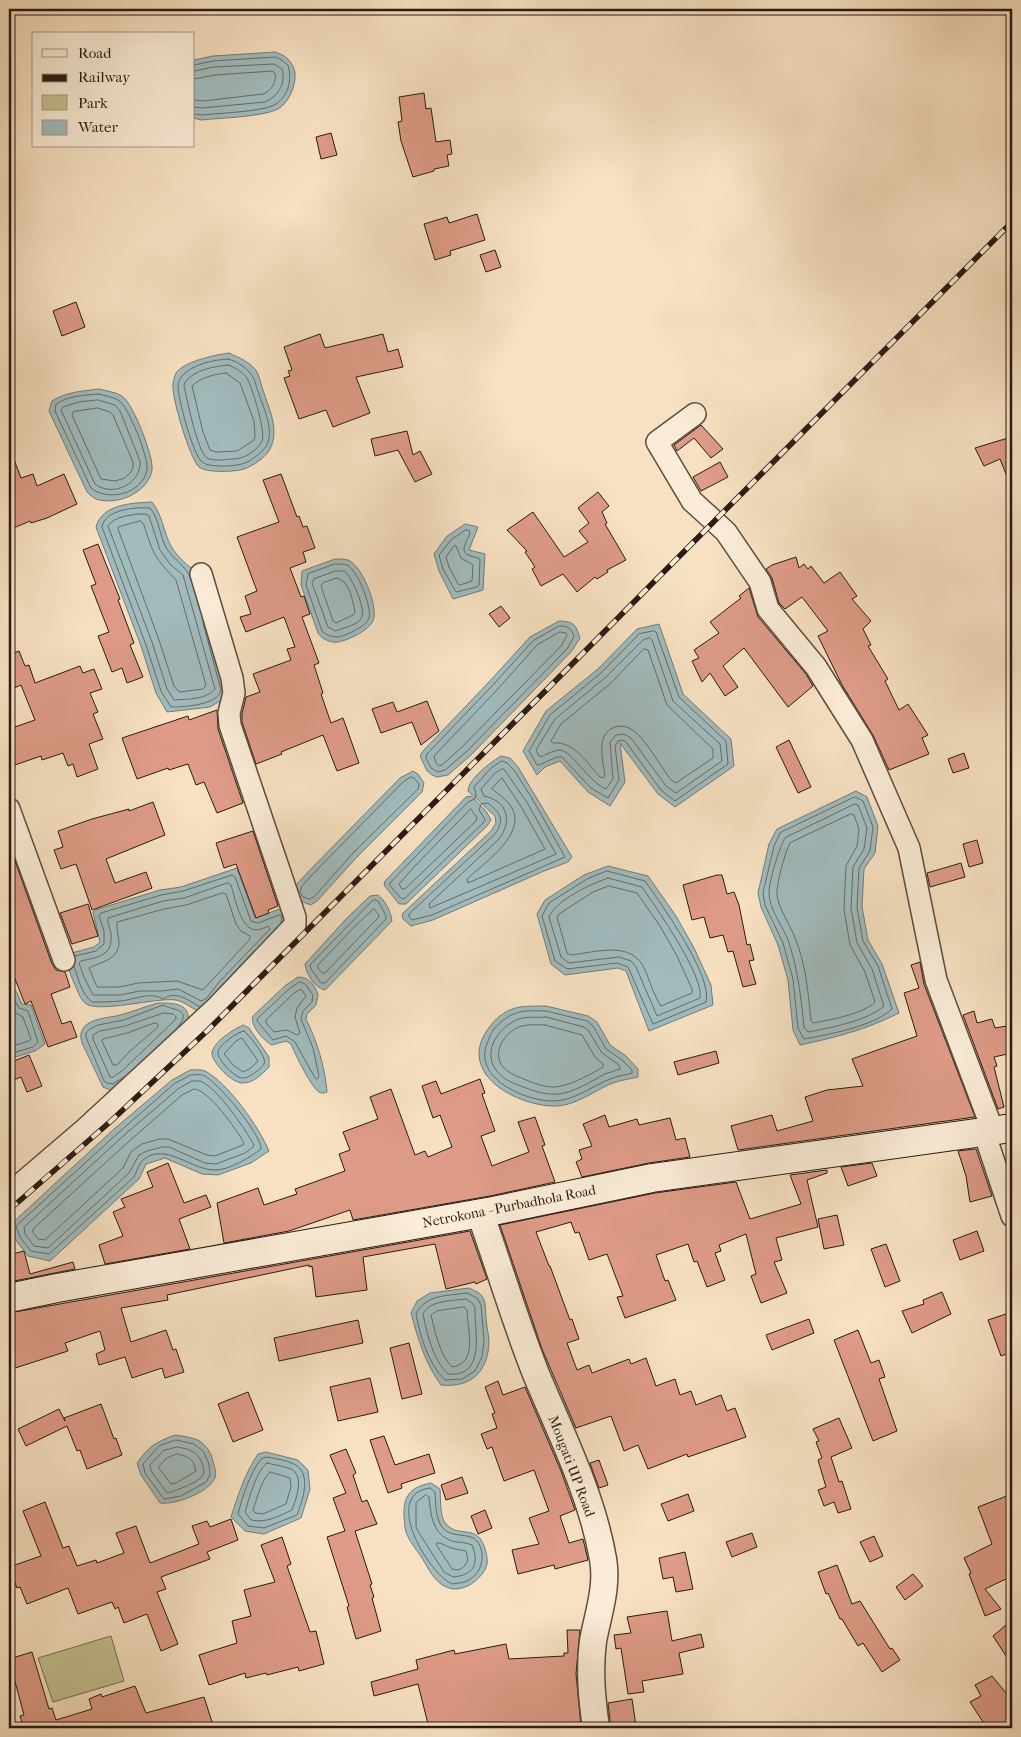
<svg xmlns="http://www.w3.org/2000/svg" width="1021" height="1737" viewBox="0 0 1021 1737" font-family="'IM FELL French Canon',serif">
<rect width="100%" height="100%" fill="#f7e1c2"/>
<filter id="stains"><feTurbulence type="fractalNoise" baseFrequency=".004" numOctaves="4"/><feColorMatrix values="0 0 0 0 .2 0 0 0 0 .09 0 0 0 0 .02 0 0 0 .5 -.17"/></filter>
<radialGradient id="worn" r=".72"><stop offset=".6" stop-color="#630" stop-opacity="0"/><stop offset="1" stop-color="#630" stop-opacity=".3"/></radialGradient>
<polygon fill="#c3c18f" stroke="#766e52" points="111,1636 124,1681 53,1702 38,1658"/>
<g fill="#a1bbbd" stroke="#717b79">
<path d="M275,52C286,55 293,62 295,73C296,85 290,99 281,107C269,117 218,118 201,120L194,118V60L213,56Z"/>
<path d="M229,353C238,357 252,363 257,372C260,378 261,385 263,390C269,409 280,430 270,449C266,457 253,466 244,469C235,472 206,473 199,467C190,459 171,396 173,384C173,382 175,375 176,373C185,361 215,355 229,353Z"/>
<path d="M99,389C106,391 116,392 122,396C133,403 154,457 152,470C148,493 117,506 96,499C93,498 89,494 87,492L49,411L52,401C66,392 83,391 99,389Z"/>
<path d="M152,502C163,516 163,531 171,546C176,555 184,562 192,569L226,690L222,700L210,707L167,712L156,693L141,646L96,527C102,504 132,503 152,502Z"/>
<polygon points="465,524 478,527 469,550 485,554 483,590 453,599 439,571 434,554 447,536"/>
<path d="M335,559C339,559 347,559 350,561C363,569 376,602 374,617C373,629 349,640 338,642C330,643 322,639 318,633L301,585L302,571Z"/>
<path d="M559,621C574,622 575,623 580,638L571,652L470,756L448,775L437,777L432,775L427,771L420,756L423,751L488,683L530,637Z"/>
<polygon points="659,624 683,694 731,739 734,766 675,807 658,794 620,743 625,782 610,806 588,792 560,761 545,767 537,775 523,751 546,711 598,669 637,629"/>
<path d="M501,756L510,758L518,767L572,857L568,862L544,871L433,920L411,926L403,919L402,914L491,831L496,823L495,816L468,791C468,779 491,762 501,756Z"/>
<polygon points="413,771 418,774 424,783 422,792 357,857 317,901 311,905 300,901 295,891 297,884 307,873 400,778"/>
<path d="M856,791L867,797L878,826L875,853L864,869L862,907L868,940L882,964L899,1013C865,1030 837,1037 800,1045L793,1030L788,980L778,945L761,907L758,893L769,844L777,829Z"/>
<polygon points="471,796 486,811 491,820 487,826 406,904 399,904 384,885 385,881 466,797"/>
<polygon points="608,866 648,876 676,916 694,948 711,985 713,1005 649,1031 626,971 618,968 565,975 551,964 537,914 545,900 584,875"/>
<path d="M237,868L255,918L280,909L285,910L286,925L204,1013C194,1011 186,1002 176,1000C157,997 97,1014 85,1003C80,999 77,989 74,983C70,973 66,964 68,954L94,947L100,942L93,912L95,910L160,890L181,887Z"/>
<path d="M378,895C385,900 391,912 392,921L325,990C315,988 306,974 305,964L346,919L370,896Z"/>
<path d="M298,977C309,977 315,985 318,995L316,1005L307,1014L306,1019C317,1041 325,1067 327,1092C324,1093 323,1094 319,1092C311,1087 295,1054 291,1044L286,1041L272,1045C263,1040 250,1026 253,1016L286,985Z"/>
<polygon points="9,984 16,991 22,1004 31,1005 45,1044 35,1051 9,1059"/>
<path d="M158,1003C173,1003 193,1003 187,1024L115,1089L110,1090L103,1087L82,1043C80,1036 80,1031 86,1025C96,1017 112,1018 124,1014C135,1011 146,1006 158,1003Z"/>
<path d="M546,1006L588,1016L597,1022L610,1045L626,1056L638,1069V1077C630,1079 621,1080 613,1083C593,1091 575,1107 552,1106C511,1104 454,1070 491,1025C498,1016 508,1009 520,1007C528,1006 538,1006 546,1006Z"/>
<path d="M243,1025L249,1028L269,1057V1067C262,1074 254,1083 243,1083C233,1084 212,1063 212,1053C213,1042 234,1029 243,1025Z"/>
<path d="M190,1070C195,1070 201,1069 205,1071C228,1083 259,1127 269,1151L251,1163L218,1175L202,1174L165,1158L146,1164L139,1179L50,1261L28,1256L15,1239L9,1226L114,1129L172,1080Z"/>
<path d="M469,1288C473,1290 479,1292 482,1296C487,1303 485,1310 486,1318C486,1326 489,1334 489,1342C488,1372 471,1388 441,1385C425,1363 418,1339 411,1313L417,1301L430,1293Z"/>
<path d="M175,1435C181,1436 189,1437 195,1439C202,1441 208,1448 211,1455C213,1462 217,1471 215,1478C208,1493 175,1505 160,1503L141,1475L137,1463C149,1446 156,1442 175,1435Z"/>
<path d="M266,1452L298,1460L308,1470L310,1489L301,1518L264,1534L245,1531L231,1517C238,1495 245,1473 258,1454Z"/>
<path d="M431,1483L440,1489C441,1499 439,1518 447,1525C460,1538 476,1524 484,1546C486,1551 488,1559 487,1564C486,1571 479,1578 474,1582C468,1587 457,1591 449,1588C435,1584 429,1569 422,1558C416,1549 409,1541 406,1532C404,1527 405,1522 404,1517C403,1496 410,1487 431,1483Z"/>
</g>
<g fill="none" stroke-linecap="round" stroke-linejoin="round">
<g stroke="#656b68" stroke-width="1">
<path d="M194,65L213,61L275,57L280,59L288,65C292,79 289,95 276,104C263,112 219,113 202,115L194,114"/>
<path d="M194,71L214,67L274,64L282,69C286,83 279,96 265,102L202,108L194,107"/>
<path d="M194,79L215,75L272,71L275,73C277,82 271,91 263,94L203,101L194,100"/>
<path d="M228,359C236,361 244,366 250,373C255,378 256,387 259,394C264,410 278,437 262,451C258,455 252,460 247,462C238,467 209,468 202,462C193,455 178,398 178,386C178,383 180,378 182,376C193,364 213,360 228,359Z"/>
<path d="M228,365C234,367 243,372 247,378C252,387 266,432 262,441C258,450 244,459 234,459C226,459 214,462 207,458C198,453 186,397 184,385C189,371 215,366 228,365Z"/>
<path d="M226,373L240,383L254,421L255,437L253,441L237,451L216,452L210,450L203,432L192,386C200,378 214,374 226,373Z"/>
<path d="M99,394C105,396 113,397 118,400C128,405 149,458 147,470C142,494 108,502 91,488L55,411L56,404C68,396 85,395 99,394Z"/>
<path d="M98,400L115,405L120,411L140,461C142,483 113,498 95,484L61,410L63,407L79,402Z"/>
<polygon points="98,408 110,412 113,415 133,462 133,467 131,472 125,478 115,481 101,479 72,415 73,412"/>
<path d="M139,514H146L149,516L160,550L170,564L183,575L215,689C206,700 187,699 174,700L167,689L152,642L108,526C113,517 130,515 139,514Z"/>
<path d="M141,521L144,525C153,554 155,558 176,580L206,685L203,689L179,692L174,686L159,640L118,529L119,527Z"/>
<path d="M466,530H469L470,533C468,539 459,551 468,555C472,557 476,557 480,559L479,585L477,587L456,592L443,569L439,555L451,540Z"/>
<polygon points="456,546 461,558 473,565 472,581 460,585 458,584 449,567 446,557 453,547"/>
<path d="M335,564C338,564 344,564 347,565C358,571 372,607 369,618C367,626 344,637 336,637C331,637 325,634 322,631L306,585L308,574Z"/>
<path d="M336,571C337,571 343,571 344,571C352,576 367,611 361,619C357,625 343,628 335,631L328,627L312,583L314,579Z"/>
<path d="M190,577C186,566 173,559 167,549C159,536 160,520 150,508C136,507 105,509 102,527L146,645L161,691L171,707C184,707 218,705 221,690L203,623"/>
<path d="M337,578C350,581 353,602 355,613L353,615L336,623L333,621L321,586L323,583Z"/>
<path d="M559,626C568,626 572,628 574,637L567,649L466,752L445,770L438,772L431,768L426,758L427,754L491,687L533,641Z"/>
<polygon points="654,631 656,632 679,697 726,741 728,764 675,801 661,790 626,742 623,740 618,741 615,746 619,780 608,798 591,788 562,757 557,757 539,765 537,765 529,751 550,715 601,673 639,634"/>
<polygon points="560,632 566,633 567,635 562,645 462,747 442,765 439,766 436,763 434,756 496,691 537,645"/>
<path d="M650,638L652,640L673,701L720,744L722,761L676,793L666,786L631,738L624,734L616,735L610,742L613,779L606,789C590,783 572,751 560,750C554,750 547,754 541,757L539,756L536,750L555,719L606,677L643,640Z"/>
<path d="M644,649L648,650L667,705L713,749V758L676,783L671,780C662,768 645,739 634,731C629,727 622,725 615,727C595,734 603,760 605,776L603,778L600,777C587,763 574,741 553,743L551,741L561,724L611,683Z"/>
<path d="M502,761L507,763L514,770L533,800L565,857L432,915L412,920L409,917V914L495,834C505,819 501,814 488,803L481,804L479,810L485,819L483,823L404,899L401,898L390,886V883L468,802L475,799L476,794L474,787L491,768Z"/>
<path d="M502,769H504L528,804L556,854L430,908L429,904L499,839C513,820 507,801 484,796L481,789L495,773Z"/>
<polygon points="411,777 414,778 419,784 418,789 353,853 314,897 309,899 303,897 300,892 302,886 311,876 403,782"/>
<path d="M502,778L522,808L545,849L468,883L467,879C484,863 530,832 510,805C505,798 498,794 492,789Z"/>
<path d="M855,797L863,801L873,827L870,851L859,868L857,908L863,941L878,966L892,1009C872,1027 830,1034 804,1039L798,1028L793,979L783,943L765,905L763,893L774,846L780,833Z"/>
<path d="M855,804L858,805L867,828L864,849L853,867L851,908L857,943L872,969L884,1006C867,1021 830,1028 808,1032L804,1027C801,997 798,971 789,943C784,927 769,910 769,893C769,881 779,848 785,838Z"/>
<polygon points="471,809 477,818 476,821 405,889 402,889 399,884 413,868"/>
<path d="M851,814L854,815L859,829L857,846L846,866L844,909L850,945L865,972L875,1002C863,1014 830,1020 813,1023L811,1021C808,992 806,964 795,938C790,924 779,910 777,895C776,885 785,852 790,843Z"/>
<path d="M607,871L645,881C661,904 713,976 706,1002L653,1024L628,967L617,963L567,969L555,961L542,916L549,903L587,879Z"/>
<path d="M608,878L642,887C655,906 705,977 700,998L657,1016L636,967L631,961L619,957L569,963L561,957L549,917C556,900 591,884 608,878Z"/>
<path d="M228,883L231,885C235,897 240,929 256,930C260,930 264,928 268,926L270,929L220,981L206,999L201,1001L178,989L162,991H139L121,995H93L84,977L79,963L81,961C98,957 113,956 111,934C110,928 107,923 108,918L163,901L184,898Z"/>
<path d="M609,886L637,893L660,926L677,956L692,989V993L661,1006C654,996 650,981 645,970C633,940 596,952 571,955L567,953L557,917L559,914L593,892Z"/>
<path d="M223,893L226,894L236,924L241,931L250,936V939L203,990L177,981L138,983L120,987H97L89,968C101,962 118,960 119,943C119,936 116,929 117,922L164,909L186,905Z"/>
<polygon points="375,900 378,901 386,916 386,919 325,983 321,983 311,969 310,965 372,901"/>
<polygon points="374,909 379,915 378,918 325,973 322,973 318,968 318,965 354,927"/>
<polyline points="75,956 96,951 104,944 104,931 99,916 101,913 161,895 183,891 232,875 235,877 251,921 258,923 279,915 282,916 281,922"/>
<path d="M74,966C78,978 82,995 92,1002C102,1002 111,1002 120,1001C134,1000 150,991 163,999C176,990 188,1000 200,1007"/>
<polygon points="300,982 305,984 313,995 312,1002 303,1011 301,1019 313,1048 319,1076 317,1079 315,1078 295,1042 286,1036 273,1040 257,1021 258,1018 289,989"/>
<polyline points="9,990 19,1008 28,1011 38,1042 33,1047 9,1054"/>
<polygon points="299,990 302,990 306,996 297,1008 295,1017 300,1033 297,1035 287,1030 274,1032 266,1023 266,1020 293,994"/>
<polyline points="9,1001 14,1012 23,1017 31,1039 29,1041 9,1047"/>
<path d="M546,1011L587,1021L593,1026L606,1049L622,1060L632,1070V1073C625,1075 617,1076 610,1079C592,1086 574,1101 553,1101C526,1101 476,1080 486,1046C489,1039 490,1034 494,1029C501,1021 509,1015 519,1012C527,1010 538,1011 546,1011Z"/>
<polygon points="164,1013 173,1014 176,1017 176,1019 122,1071 113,1077 110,1077 93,1039 93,1035 100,1031 125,1026"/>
<path d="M546,1017L584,1027L588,1030L602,1053L619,1065L620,1069C615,1071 610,1072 605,1074C591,1081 575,1092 559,1094C548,1095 536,1092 526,1088C515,1084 503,1080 496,1070C482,1051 499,1026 519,1019C527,1016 537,1018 546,1017Z"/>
<polygon points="155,1023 158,1024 158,1027 129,1052 117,1065 113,1065 102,1041 103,1039 127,1033"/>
<path d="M545,1025L582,1035L595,1057L603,1064V1067C591,1074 575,1083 561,1086C551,1089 540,1085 531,1082C522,1078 511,1075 504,1068C490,1053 505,1031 522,1026C529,1024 538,1025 545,1025Z"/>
<path d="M244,1031C249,1035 263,1053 264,1059C266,1065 261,1068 257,1071C253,1074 248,1078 243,1078C236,1079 217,1060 218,1052C219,1045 237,1032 244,1031Z"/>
<polygon points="242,1038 258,1061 251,1068 243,1072 234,1066 224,1054 235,1042"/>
<path d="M191,1075C194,1075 199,1074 203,1075C217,1081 262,1135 261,1149C251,1157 229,1170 216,1170C192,1171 165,1141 143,1160C139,1163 137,1171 134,1177L49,1254L31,1251L20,1237L16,1226L118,1133L174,1084Z"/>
<path d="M124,1077L113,1084L107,1083L104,1081L86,1037V1033L90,1029L98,1025L124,1020L163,1005C173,1011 194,1008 177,1028"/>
<path d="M192,1081C194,1081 199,1081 200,1081C217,1087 245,1129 254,1145L253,1147L245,1153L216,1164L205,1163L169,1147H162L147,1151L139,1155L129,1173L48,1248L34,1246L25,1234L24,1227L122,1137L178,1089Z"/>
<path d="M194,1089C208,1089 237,1130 244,1143L243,1145L215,1156L207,1155L168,1139H160L142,1144L131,1152L123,1168L45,1240L38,1239L33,1232V1229L127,1143L182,1095Z"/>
<path d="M467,1293L477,1298L481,1305L484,1341L482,1357L475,1371L462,1379L445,1380C428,1364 420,1335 416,1314C426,1294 447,1296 467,1293Z"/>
<path d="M466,1299L472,1303L475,1307C474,1329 487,1378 448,1374C433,1360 427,1334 423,1314C430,1300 452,1301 466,1299Z"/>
<path d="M464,1307L467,1310C467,1327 479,1364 452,1367C440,1355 435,1332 431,1315L437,1311Z"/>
<polygon points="176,1440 194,1444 203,1451 209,1464 210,1475 206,1482 181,1496 164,1499 145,1473 143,1464 159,1446"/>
<path d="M177,1447C189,1449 197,1451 202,1463C203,1467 205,1472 203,1475C200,1482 175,1491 167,1493L151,1471L150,1465L163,1451Z"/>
<path d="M177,1454C188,1456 194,1459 196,1471L176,1483L171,1484L158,1467L167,1458Z"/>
<path d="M267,1457C276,1459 286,1460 294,1464C312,1473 303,1500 297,1515L264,1528L248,1526L238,1514C243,1495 249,1475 261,1459Z"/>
<path d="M267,1463C275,1465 283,1466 291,1469C305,1476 296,1499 292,1510C277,1517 267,1523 251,1520L245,1512C249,1499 256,1471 267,1463Z"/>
<path d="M270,1472L290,1478L291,1487L286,1504L263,1514L255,1513L253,1510C257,1498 261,1481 270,1472Z"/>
<path d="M430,1488L435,1492C436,1503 435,1517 442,1527C450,1539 471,1532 477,1541C487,1554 482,1574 467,1581C463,1583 457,1583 452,1584C428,1573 381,1494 430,1488Z"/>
<path d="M426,1495L429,1497C431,1515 432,1534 452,1541C459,1543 466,1542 472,1545C480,1565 473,1575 453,1577L444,1572L419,1533L416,1527V1503Z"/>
<path d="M437,1543H440L451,1548L466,1551L468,1560C465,1567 460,1572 452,1569L437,1546Z"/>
</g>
</g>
<g fill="#de9b87" stroke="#291b14">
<polygon points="424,93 426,109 431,108 436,142 450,140 452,154 447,155 449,166 434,169 434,171 413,177 401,141 398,122 402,121 399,97"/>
<polygon points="331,133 337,155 321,159 316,137"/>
<polygon points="477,214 485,240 450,251 451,255 435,260 424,224 447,217 449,223"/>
<polygon points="495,250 501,267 486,272 480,255"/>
<polygon points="76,302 85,327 62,336 53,311"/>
<polygon points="320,334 325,348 383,334 388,352 398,349 403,367 356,377 370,413 333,427 326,410 299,419 284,378 290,376 288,371 292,370 284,347"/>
<polygon points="701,425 723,449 711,458 694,438 677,451 674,445"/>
<polygon points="407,431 413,455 420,451 432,474 415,482 398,450 375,456 371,439"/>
<polygon points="1008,438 1012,452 1012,489 1000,459 984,466 975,448"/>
<polygon points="9,449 10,449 21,478 33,474 37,486 64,474 77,504 47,518 31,523 30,521 9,530"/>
<polygon points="720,462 728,477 701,491 693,477"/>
<polygon points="281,474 297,517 299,516 303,527 307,526 315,548 303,552 306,562 290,568 301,597 304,596 310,614 302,617 319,663 314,665 323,693 321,694 331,723 343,718 359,763 337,771 323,735 281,752 282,754 256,764 242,722 242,714 246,697 260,692 253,674 291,660 287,649 295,647 284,617 246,632 240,617 251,614 245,596 257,591 237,537 279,522 263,480"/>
<polygon points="598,492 609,506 602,512 607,523 605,524 626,560 607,570 608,572 597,579 595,577 577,592 563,574 541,586 532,569 535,567 525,552 527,551 507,530 533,512 564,557 588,542 579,531 589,523 578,508"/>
<polygon points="98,544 120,599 118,600 134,643 130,645 143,677 127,683 122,668 112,672 98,636 109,632 91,586 96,584 83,550"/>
<polygon points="796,557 799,568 804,564 808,569 811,566 824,583 840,572 857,596 852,599 871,621 863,629 871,645 868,646 888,679 885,681 899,710 908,704 928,735 922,738 929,754 889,770 873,735 842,685 818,636 828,631 802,597 785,609 779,603 772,578 766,569 772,565"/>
<polygon points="749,588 758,617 806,674 813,686 788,707 744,648 723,666 738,687 725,696 710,673 702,682 692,661 699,658 694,650 719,633 710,622 741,598 739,596"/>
<polygon points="501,606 510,618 499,627 489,614"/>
<polygon points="19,651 25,666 29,665 35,683 80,666 83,673 94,669 102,689 90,693 98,712 93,714 103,739 89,744 98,769 77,777 73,764 68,766 63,753 42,760 41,756 12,766 9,757 9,729 35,720 21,685 14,688 9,675 9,655"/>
<polygon points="427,701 439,731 421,745 412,722 381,733 372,709 393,702 397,712"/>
<polygon points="217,710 218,729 243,803 217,813 204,782 196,785 188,764 169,770 168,768 137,779 122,738 188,716 189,720"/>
<polygon points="789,740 811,787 798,793 776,747"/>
<polygon points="964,753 969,768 953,773 948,759"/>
<polygon points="153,802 165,835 106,859 115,883 146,872 152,888 92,910 76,864 61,869 54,850 63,847 58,831 92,819 129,809 129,811"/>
<polygon points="253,831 278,906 268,910 269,913 256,918 236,864 224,868 216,843"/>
<polygon points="977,840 983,863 969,867 963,844"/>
<polygon points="15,861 52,964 56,970 65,972 70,987 51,994 62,1024 71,1021 77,1037 48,1047 31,1001 25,1004 15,979 9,981 9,863"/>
<polygon points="961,863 965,877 930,887 927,873"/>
<polygon points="717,875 722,875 727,894 734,892 739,905 747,945 750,944 754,960 749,961 756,984 743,987 733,951 728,952 723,935 710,938 704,917 692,920 683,885"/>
<polygon points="88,904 98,936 72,944 60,913"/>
<polygon points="920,962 924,984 975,1117 738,1150 731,1126 772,1115 777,1131 813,1121 805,1097 827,1090 863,1086 852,1059 917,1036 904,993 919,988 911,965"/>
<polygon points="974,1011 977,1023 992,1019 995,1028 1012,1025 1012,1053 994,1057 997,1066 994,1067 1004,1107 998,1109 963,1015"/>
<polygon points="716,1051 719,1063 678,1075 674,1062"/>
<polygon points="29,1055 42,1086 27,1092 21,1077 9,1082 9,1063"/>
<polygon points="480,1079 485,1093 482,1094 495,1131 481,1136 492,1166 529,1152 518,1122 535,1117 545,1145 542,1146 555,1182 490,1196 353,1220 350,1210 289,1231 224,1243 217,1203 258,1188 264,1205 297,1194 295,1189 345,1171 339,1154 350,1150 343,1132 378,1119 370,1097 391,1089 415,1155 425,1151 428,1157 452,1147 440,1115 433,1118 422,1086 436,1081 441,1094"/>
<polygon points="605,1115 609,1127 637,1119 639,1125 670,1118 676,1140 685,1138 690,1157 649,1163 582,1177 576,1162 582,1159 579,1150 592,1146 583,1124"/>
<polygon points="976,1149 992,1196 970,1202 966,1176 958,1151"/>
<polygon points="168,1163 184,1203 206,1195 211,1207 179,1219 190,1249 105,1264 99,1245 123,1236 113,1212 125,1207 121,1199 153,1187 147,1172"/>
<polygon points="872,1163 877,1176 848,1186 841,1167"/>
<polygon points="827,1170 827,1173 807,1180 818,1227 776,1238 782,1260 774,1262 787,1293 761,1303 751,1276 756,1274 746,1234 719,1245 721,1251 715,1253 725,1280 707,1287 697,1261 694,1262 688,1244 656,1255 665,1281 668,1280 676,1300 625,1318 617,1297 623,1296 607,1254 589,1260 579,1232 575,1233 571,1222 536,1232 549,1266 550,1266 570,1320 572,1319 579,1339 567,1343 577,1370 589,1365 592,1373 629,1359 631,1364 646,1358 656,1386 675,1379 680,1395 691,1391 696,1405 721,1395 727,1411 735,1408 746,1437 688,1457 687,1454 648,1469 638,1445 624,1451 611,1416 576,1428 542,1349 500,1225 655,1193 736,1182 750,1219 801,1204 790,1175"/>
<polygon points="837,1215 844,1245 824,1249 818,1219"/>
<polygon points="470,1231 487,1279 476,1284 475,1282 446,1289 435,1244 363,1257 367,1290 316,1297 312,1266 309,1267 309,1265 167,1295 168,1300 121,1308 131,1342 166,1330 173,1350 176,1349 184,1372 165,1378 162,1368 132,1378 125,1357 99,1365 96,1354 105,1350 100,1331 65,1343 68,1351 9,1370 9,1313"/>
<polygon points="977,1231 984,1251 960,1260 953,1240"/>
<polygon points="886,1244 900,1281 885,1287 871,1249"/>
<polygon points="24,1251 30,1274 73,1262 75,1269 9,1282 9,1255"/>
<polygon points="942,1292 951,1314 912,1333 902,1311 924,1304 923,1300"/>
<polygon points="1006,1314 1012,1332 1012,1352 1001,1356 988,1320"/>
<polygon points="809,1319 814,1333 772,1350 766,1335"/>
<polygon points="358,1320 363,1343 279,1361 274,1338"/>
<polygon points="858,1330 871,1363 879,1360 885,1377 879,1379 897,1431 873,1441 834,1340"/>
<polygon points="409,1343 422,1394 402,1399 390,1348"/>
<polygon points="370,1378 378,1412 338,1421 330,1387"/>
<polygon points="498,1381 503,1395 525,1387 561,1471 575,1510 560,1516 569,1543 583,1539 588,1560 555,1569 554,1565 518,1574 512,1550 539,1544 529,1518 549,1511 534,1470 504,1481 492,1447 487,1449 481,1434 497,1428 492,1414 495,1413 485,1387"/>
<polygon points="248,1392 263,1430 233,1442 218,1404"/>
<polygon points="101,1404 114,1439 116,1438 122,1455 87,1469 80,1450 77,1451 67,1426 26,1446 18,1429 59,1409 65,1421 64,1418"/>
<polygon points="839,1418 852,1448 831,1457 839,1482 842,1481 851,1509 838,1513 834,1502 824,1506 818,1490 826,1487 818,1460 822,1458 816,1442 819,1441 813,1429"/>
<polygon points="384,1436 395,1465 429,1454 435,1473 401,1484 402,1488 388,1493 370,1440"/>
<polygon points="346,1449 356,1473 353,1475 362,1502 367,1500 377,1524 355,1531 372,1584 370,1585 374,1597 372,1598 381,1631 356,1639 347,1607 349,1606 327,1537 345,1531 333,1498 346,1493 330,1455"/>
<polygon points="599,1460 608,1485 599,1488 590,1463"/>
<polygon points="462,1477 468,1493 446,1500 441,1485"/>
<polygon points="688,1494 694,1511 668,1521 661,1504"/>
<polygon points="1012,1494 1012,1576 985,1589 1001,1609 985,1616 969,1574 971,1573 964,1558 992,1544 978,1507"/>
<polygon points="45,1502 63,1548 69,1546 77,1566 96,1560 97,1563 124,1553 116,1533 136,1526 150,1563 199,1544 192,1526 207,1521 210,1527 231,1519 238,1540 207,1552 210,1559 161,1577 166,1589 157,1592 178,1644 161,1651 147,1614 124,1623 118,1607 115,1609 112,1602 78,1614 68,1588 27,1604 20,1587 17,1588 9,1567 41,1556 23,1511"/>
<polygon points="485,1510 492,1528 478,1534 471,1516"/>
<polygon points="752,1533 757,1547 732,1557 726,1542"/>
<polygon points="874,1536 883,1556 870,1562 860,1542"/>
<polygon points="282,1537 291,1564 287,1566 310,1632 316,1631 324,1664 299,1671 298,1667 267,1675 266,1673 246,1678 245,1673 209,1685 199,1655 237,1643 232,1621 251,1616 244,1590 275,1582 261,1545"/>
<polygon points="685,1552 693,1589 676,1592 673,1577 663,1579 659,1558"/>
<polygon points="837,1565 852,1604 860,1601 890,1649 892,1648 900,1660 882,1672 863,1643 858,1646 842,1619 840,1619 828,1593 826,1594 818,1572"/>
<polygon points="913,1574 923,1586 905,1600 896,1587"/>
<polygon points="667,1611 672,1641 701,1634 704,1647 679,1653 683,1674 642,1681 644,1692 628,1694 621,1648 616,1649 614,1635 631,1633 627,1617"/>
<polygon points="1012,1620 1012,1665 993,1636"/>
<polygon points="567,1630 580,1630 576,1674 581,1726 570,1728 429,1728 418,1684 374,1696 371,1682 418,1669 416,1660 454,1650 455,1654 506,1644 509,1659 564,1656 564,1653 568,1653"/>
<polygon points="32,1652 49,1709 52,1708 56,1720 92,1709 89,1699 101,1694 102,1697 135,1686 146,1713 204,1697 214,1728 166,1728 164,1722 146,1728 24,1728 20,1716 24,1715 9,1659"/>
<polygon points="992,1676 1012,1700 1012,1728 987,1728 970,1702 981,1696 975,1685"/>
<polygon points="632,1699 636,1726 611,1728 608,1703"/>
</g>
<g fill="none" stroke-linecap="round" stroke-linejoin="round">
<g stroke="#5c4c40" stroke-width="24">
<g id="minor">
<polyline points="695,414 657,442 692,501 726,532 760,582 768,609 816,667 862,740 909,848 936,980 993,1131"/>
<polyline points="9,809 64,960"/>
<polyline points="984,1132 1012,1216"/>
<polyline points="9,1194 85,1129 216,1008 295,925 295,917 230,725 229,713 234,693 232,678 201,574"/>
</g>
</g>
<g stroke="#5c4c40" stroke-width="29">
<path id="tertiary" d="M480,1213C499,1266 515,1321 536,1374C561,1434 592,1495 603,1559C608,1587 598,1614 593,1641C589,1671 592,1699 596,1728"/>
</g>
<g stroke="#291b14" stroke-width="30">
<polyline id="secondary" points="9,1298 57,1288 493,1211 652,1178 1012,1128"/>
</g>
<use href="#minor" stroke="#faecd7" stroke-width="21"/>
<use href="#tertiary" stroke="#faecd7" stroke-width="26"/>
<use href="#secondary" stroke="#faecd7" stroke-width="28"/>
<g stroke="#291b14" stroke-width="5.5">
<polyline id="rail" points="9,1210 111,1121 208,1030 1012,222"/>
</g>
<use href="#rail" stroke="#faecd7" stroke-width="4" stroke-dasharray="11" stroke-linecap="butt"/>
</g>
<g text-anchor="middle" stroke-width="4" stroke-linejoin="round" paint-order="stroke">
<g font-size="14" fill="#291b14" stroke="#faecd7">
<text transform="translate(509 1206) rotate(-11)" y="5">Netrokona - Purbadhola Road</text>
<text transform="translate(572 1466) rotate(69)" y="5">Mougati UP Road</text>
</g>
</g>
<rect width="1021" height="1737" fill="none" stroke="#f7e1c2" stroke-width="30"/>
<rect x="10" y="10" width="1001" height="1717" fill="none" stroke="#291b14" stroke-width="2.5"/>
<rect x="15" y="15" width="991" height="1707" fill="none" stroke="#291b14"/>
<rect x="32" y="32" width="162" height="115" fill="#faecd7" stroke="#a69889"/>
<rect x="42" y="49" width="25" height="8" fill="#faecd7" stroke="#a69889"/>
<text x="78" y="58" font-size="15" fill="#291b14">Road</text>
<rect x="42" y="74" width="25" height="8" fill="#291b14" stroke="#a69889"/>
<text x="78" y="82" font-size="15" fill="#291b14">Railway</text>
<rect x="42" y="95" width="25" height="15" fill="#c3c18f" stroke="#a69889"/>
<text x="78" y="108" font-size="15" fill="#291b14">Park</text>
<rect x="42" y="120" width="25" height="15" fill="#a1bbbd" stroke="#a69889"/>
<text x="78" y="132" font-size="15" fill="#291b14">Water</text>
<rect width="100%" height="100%" filter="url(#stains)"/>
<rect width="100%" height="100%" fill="url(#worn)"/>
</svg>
